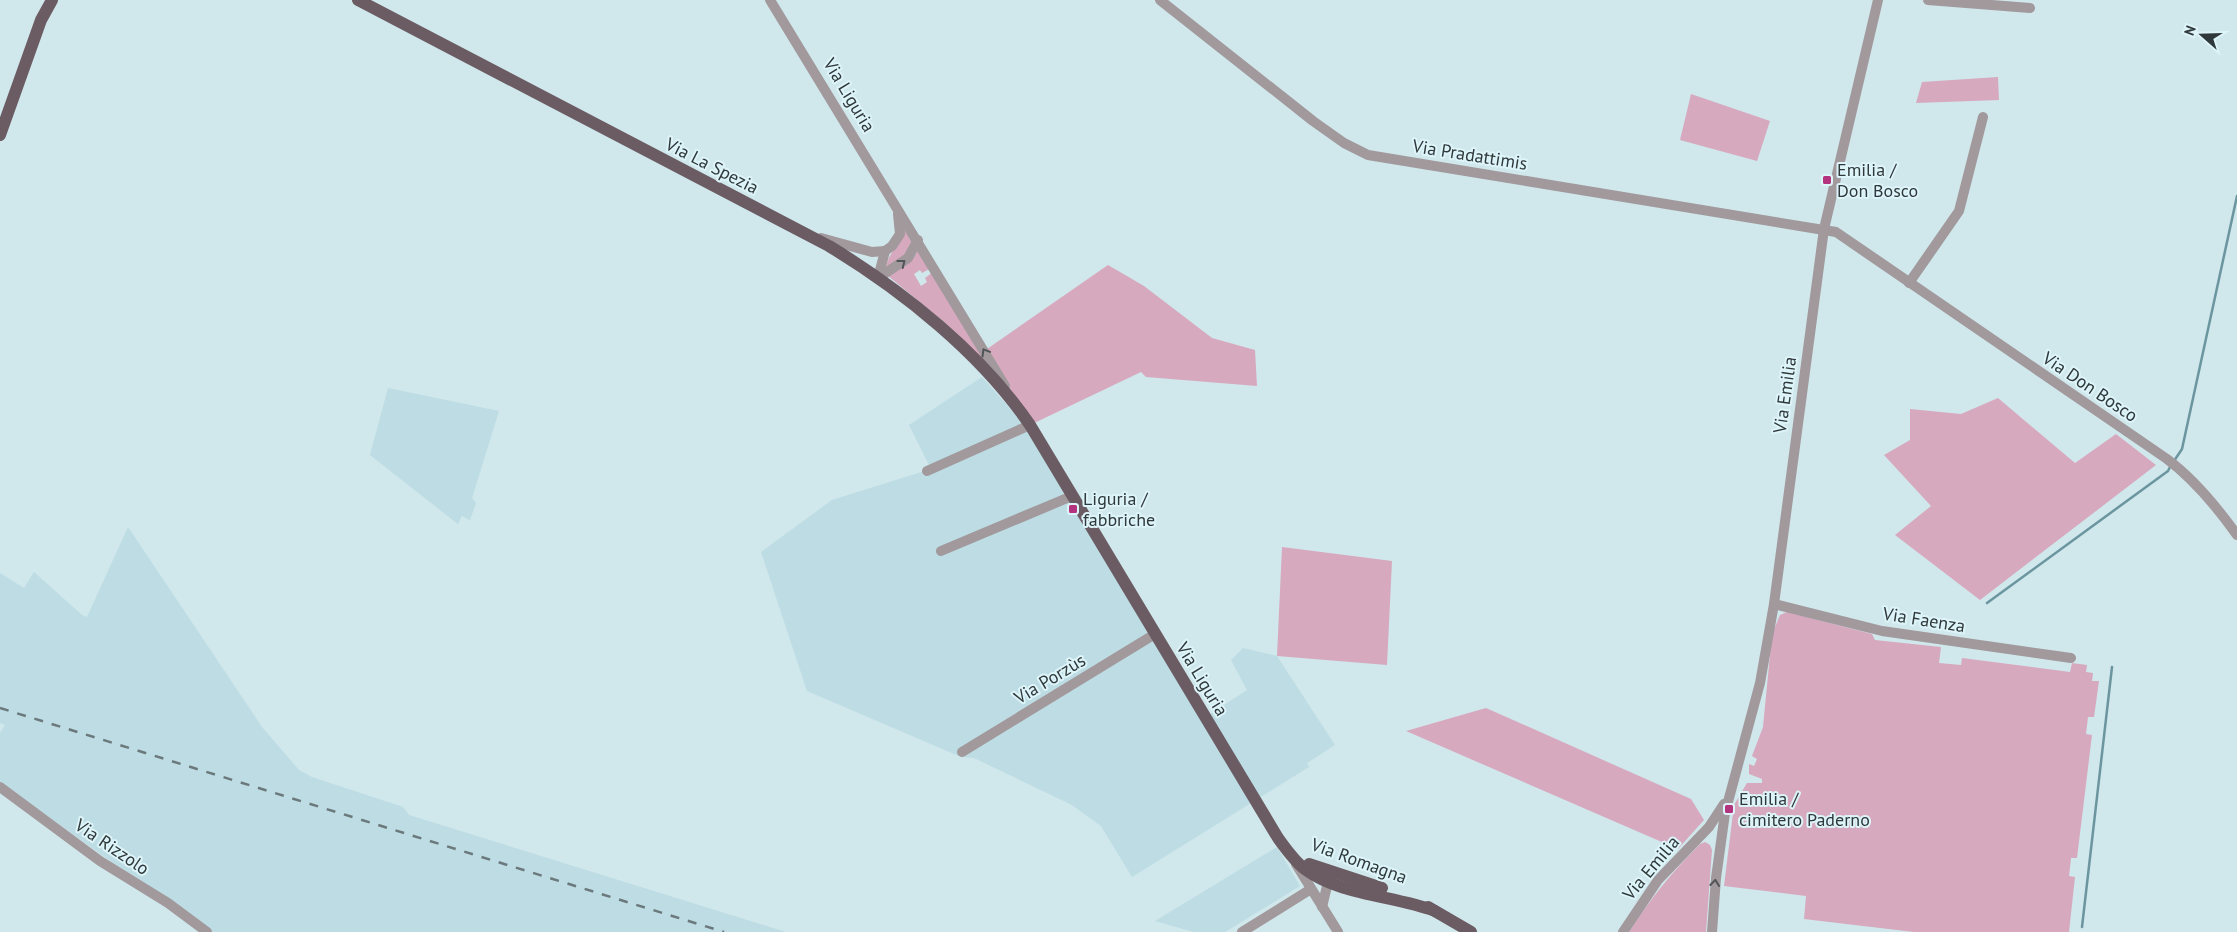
<svg xmlns="http://www.w3.org/2000/svg" width="2237" height="932" viewBox="0 0 2237 932" font-family="'PT Sans',sans-serif">
<rect width="100%" height="100%" fill="#d0e7ec"/>
<g fill="#bddce3">
<polygon points="982,377 1023,423 1209,715 1247,690 1231,660 1243,648 1277,656 1335,745 1307,763 1309,767 1132,877 1101,826 1072,805 974,758 961,757 807,691 761,552 832,500 931,469 909,425"/>
<polygon points="388,388 499,411 472,498 476,503 470,520 462,516 458,524 370,455"/>
<polygon points="128,527 262,727 299,770 312,777 403,807 409,815 786,932 209,932 0,782 0,733 5,725 0,723 0,573 24,588 34,572 82,615 87,617"/>
<polygon points="1277,847 1300,886 1225,932 1194,932 1155,921"/>
</g>
<g fill="#d7a9be">
<polygon points="1998,77 1999,100 1916,103 1922,82"/>
<polygon points="1691,94 1770,121 1757,161 1680,140"/>
<path d="M905,228L914,241L909,252L886,269C887,252 902,245 905,228Z"/>
<polygon points="919,249 931,268 922,273 920,270 914,274 921,286 927,282 925,278 933,272 992,369 943,321 887,275 914,257"/>
<polygon points="1108,265 1144,286 1212,338 1255,350 1257,386 1146,377 1141,372 1030,425 987,349"/>
<polygon points="1998,398 2075,463 2116,434 2156,465 1980,600 1895,535 1931,506 1884,455 1910,440 1910,409 1961,414"/>
<polygon points="1282,547 1392,561 1387,665 1277,656"/>
<polygon points="1787,612 1872,634 1875,640 1941,647 1939,663 1961,665 1962,658 2070,672 2072,663 2087,665 2086,672 2093,673 2092,681 2099,681 2094,717 2088,717 2086,734 2092,735 2077,858 2071,858 2069,876 2075,877 2069,932 1914,932 1804,919 1806,896 1724,886 1734,805 1747,783 1762,783 1762,779 1749,774 1749,764 1754,766 1757,759 1752,756 1763,727 1772,634 1780,615"/>
<polygon points="1486,708 1691,799 1704,820 1678,849 1406,731"/>
<path d="M1705,842L1710,845L1712,850L1706,932H1629C1650,899 1673,871 1700,844Z"/>
</g>
<g fill="none" stroke-linecap="round" stroke-linejoin="round">
<g stroke="#6b969f" stroke-width="2.5">
<polyline points="2174,461 2182,449 2237,196"/>
<polyline points="1987,603 2168,471 2171,465"/>
<polyline points="2082,927 2112,667"/>
</g>
<g stroke="#a1999c" stroke-width="10">
<polyline points="770,0 1005,386"/>
<path d="M1160,0L1313,121L1344,143L1368,155L1836,232L2167,459C2195,480 2217,507 2237,535"/>
<polyline points="1928,0 2030,8"/>
<polyline points="821,238 872,252 885,251"/>
<polyline points="878,278 885,251 892,246 900,234 898,214"/>
<polyline points="878,278 908,258 918,240"/>
<polyline points="1909,283 1959,211 1983,117"/>
<polyline points="927,471 1030,425"/>
<polyline points="941,551 1072,496"/>
<polyline points="1774,604 1882,631 2071,658"/>
<polyline points="962,752 1155,634"/>
<polyline points="0,787 100,861 168,903 207,932"/>
<polyline points="1296,864 1338,932"/>
<polyline points="1322,907 1328,882 1327,877"/>
<polyline points="1242,932 1311,889"/>
<polyline points="1623,932 1658,880 1709,827 1724,804"/>
<polyline points="1712,932 1716,878 1725,813 1760,683 1774,604 1824,229 1878,0"/>
</g>
<g stroke="#6b5c63" stroke-width="12">
<path d="M358,0L829,246C903,291 981,353 1030,425L1278,838C1286,849 1295,862 1306,870C1340,895 1395,896 1435,911"/>
<polyline points="0,135 41,20 52,0"/>
<polyline points="1309,864 1382,888"/>
<polyline points="1428,907 1471,932"/>
</g>
<polyline stroke="#6b797c" stroke-width="2.5" stroke-dasharray="9 9" stroke-linecap="butt" points="0,708 724,932"/>
</g>
<defs><path id="oneway-chevron" d="M-2-3.5L2.5 0L-2 3.5" fill="none" stroke-width="1.6" stroke-linecap="round" stroke-linejoin="round" transform="scale(1.25)"/></defs>
<g stroke="#515557">
<use href="#oneway-chevron" transform="translate(902 263) rotate(-38)"/>
<use href="#oneway-chevron" transform="translate(985 352) rotate(-121)"/>
<use href="#oneway-chevron" transform="translate(1715 883) rotate(-84)"/>
</g>
<g fill="#b4337e" stroke="#ddf4f9" stroke-width="2">
<rect x="1822" y="175" width="10" height="10" rx="2.5"/>
<rect x="1068" y="504" width="10" height="10" rx="2.5"/>
<rect x="1724" y="804" width="10" height="10" rx="2.5"/>
</g>
<g text-anchor="middle" stroke-width="4" stroke-linejoin="round" paint-order="stroke">
<g font-size="18" fill="#2f383a" stroke="#ddf4f9">
<text transform="translate(849 95) rotate(59)" y="6">Via Liguria</text>
<text transform="translate(1470 155) rotate(9)" y="6">Via Pradattimis</text>
<text transform="translate(712 166) rotate(27)" y="6">Via La Spezia</text>
<text transform="translate(2090 387) rotate(34)" y="6">Via Don Bosco</text>
<text transform="translate(1785 395) rotate(-82)" y="6">Via Emilia</text>
<text transform="translate(1924 620) rotate(9)" y="6">Via Faenza</text>
<text transform="translate(1050 679) rotate(-31)" y="6">Via Porzùs</text>
<text transform="translate(1202 679) rotate(59)" y="6">Via Liguria</text>
<text transform="translate(112 847) rotate(34)" y="6">Via Rizzolo</text>
<text transform="translate(1359 861) rotate(20)" y="6">Via Romagna</text>
<text transform="translate(1651 868) rotate(-50)" y="6">Via Emilia</text>
</g>
<g font-size="18" fill="#2f383a" stroke="#ddf4f9" text-anchor="start">
<text x="1837" y="176">Emilia /<tspan x="1837" dy="21">Don Bosco</tspan></text>
<text x="1083" y="505">Liguria /<tspan x="1083" dy="21">fabbriche</tspan></text>
<text x="1739" y="805">Emilia /<tspan x="1739" dy="21">cimitero Paderno</tspan></text>
</g>
</g>
<g transform="translate(2202 35) rotate(290)" stroke="#ddf4f9" stroke-width="4" paint-order="stroke">
<path d="M0-4L9 19L0 12L-9 19Z" fill="#2f383a"/>
<text y="-8" font-size="14" font-weight="bold" text-anchor="middle" fill="#2f383a">N</text>
</g>
</svg>
